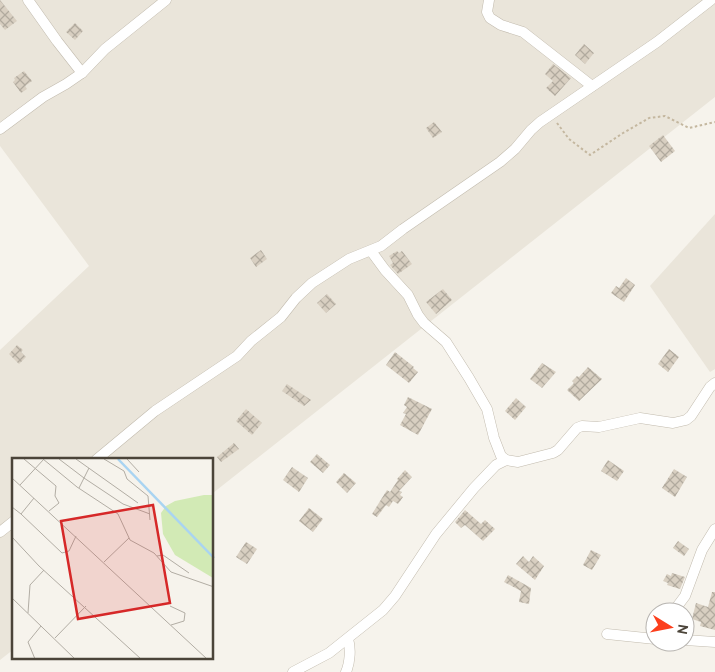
<svg xmlns="http://www.w3.org/2000/svg" width="715" height="672" viewBox="0 0 715 672" font-family="Overpass,sans-serif">
<defs>
<pattern id="building-cross-hatch" width="8" height="8" patternUnits="userSpaceOnUse" patternTransform="scale(1.25)"><rect width="8" height="8" fill="#d8cfc1"/><path d="M0 0l8 8M0 8l8-8" fill="none" stroke="#b1aa9e"/></pattern>
</defs>
<rect width="100%" height="100%" fill="#f6f3ec"/>
<g fill="#eae5da">
<polygon points="0,0 715,0 715,97 213,493 212,460 14,460 14,649 0,660 0,350 89,266 0,146"/>
<polygon points="715,214 715,369 710,372 650,286"/>
</g>
<g fill="url(#building-cross-hatch)">
<polygon points="0,0 17,21 5,30 0,24"/>
<polygon points="75,23 83,31 75,40 66,32"/>
<polygon points="584,44 594,53 585,64 575,55"/>
<polygon points="553,64 571,78 555,96 546,88 553,81 545,74"/>
<polygon points="24,71 32,81 25,86 27,89 21,93 13,82 15,80 14,78"/>
<polygon points="434,122 442,132 433,138 426,128"/>
<polygon points="663,135 675,151 661,162 649,146"/>
<polygon points="261,250 267,259 256,267 250,258"/>
<polygon points="397,251 399,253 402,251 412,264 398,274 390,265 393,263 389,256"/>
<polygon points="626,278 635,285 624,302 611,293 616,286 619,288"/>
<polygon points="443,289 452,300 436,314 426,302"/>
<polygon points="327,294 336,304 326,313 317,303"/>
<polygon points="17,345 23,350 21,352 26,357 19,364 9,354"/>
<polygon points="669,349 679,357 668,372 658,364"/>
<polygon points="395,352 414,367 413,368 418,372 409,383 386,365"/>
<polygon points="542,363 556,372 542,388 530,379"/>
<polygon points="588,367 602,379 579,401 567,390 574,383 572,381 577,376 579,377"/>
<polygon points="287,384 311,400 304,406 282,391"/>
<polygon points="408,397 432,409 418,435 400,425 406,414 403,413 407,407 404,405"/>
<polygon points="516,398 526,407 515,420 505,411"/>
<polygon points="246,409 262,423 252,435 236,421"/>
<polygon points="234,443 239,449 221,462 217,457"/>
<polygon points="317,454 330,465 323,473 310,462"/>
<polygon points="608,460 624,471 617,481 601,471"/>
<polygon points="292,467 308,478 299,492 283,480"/>
<polygon points="674,469 687,477 675,497 662,488"/>
<polygon points="405,470 412,477 399,491 402,492 400,495 403,497 398,504 393,501 389,507 386,505 377,517 372,514 387,490 390,492 398,480 397,479"/>
<polygon points="344,473 356,483 347,493 336,482"/>
<polygon points="309,508 323,519 313,532 299,521"/>
<polygon points="465,510 481,524 485,520 495,529 483,541 465,525 461,528 455,522"/>
<polygon points="678,541 689,549 684,556 673,548"/>
<polygon points="246,542 257,549 247,564 236,557"/>
<polygon points="591,550 601,555 592,570 583,565"/>
<polygon points="523,556 529,562 533,556 544,566 535,580 516,564"/>
<polygon points="672,573 685,577 680,589 667,585 668,583 663,581 667,574 671,576"/>
<polygon points="508,575 531,588 529,604 519,602 521,591 504,582"/>
<polygon points="712,592 715,592 715,630 700,626 701,622 692,619 696,603 708,607"/>
</g>
<g fill="none" stroke-linecap="round" stroke-linejoin="round">
<g stroke="#c2bbae" stroke-width="11">
<g id="minor">
<polyline points="28,0 57,41 82,73"/>
<polyline points="489,0 487,12 490,18 501,25 523,32 592,86"/>
<polyline points="0,129 43,97 66,84 82,73 105,49 166,0"/>
<polyline points="371,251 385,270 408,295 418,315 424,323 446,342 469,378 487,409 494,438 501,456 506,460 518,462 553,453 558,450 577,428 582,426 599,427 640,418 673,423 686,420 691,416 710,387 715,383"/>
<polyline points="96,460 155,411 237,356 251,341 281,317 296,298 312,283 349,259 381,246 403,229 500,162 515,149 531,130 540,122 657,42 711,0"/>
<polyline points="0,532 14,521"/>
<polyline points="673,612 685,596 702,550 715,529"/>
<polyline points="607,634 655,639"/>
<polyline points="685,640 715,642"/>
<polyline points="293,672 329,653 383,610 395,596 436,534 474,488 496,465 506,460"/>
<path d="M346,672C350,663 351,648 348,639"/>
</g>
</g>
<polyline stroke="#c4b79f" stroke-width="2" stroke-dasharray="2.5 2.5" stroke-linecap="butt" points="557,123 569,139 590,155 623,133 649,118 665,116 689,128 715,122"/>
<use href="#minor" stroke="#fff" stroke-width="10"/>
</g>
<g transform="translate(12 458)">
<rect width="201" height="201" fill="#f6f3ec"/>
<path d="M192,37H201V120L163,97L151,76L149,55L154,48L163,43Z" fill="#d2eab5"/>
<path fill="none" stroke="#a9d4f2" stroke-width="2.5" d="M106,1L202,100"/>
<path fill="none" stroke="#b2ada4" stroke-width="1" d="M12,1L44,28L43,38L47,45L37,53M31,1L65,29L106,56L118,82L142,95L159,114L202,129M47,1L72,20L67,30M64,1L126,45M92,1L112,13L115,21L136,38L138,62M115,1L127,14M77,10L72,20L111,46L138,56M0,20L195,201M8,27L32,1M0,49L9,56L22,40M9,56L50,95L57,93L64,78M0,79L27,108L129,201M145,98L151,97L177,115M92,104L117,80M0,140L63,201M158,148L173,155L172,163L159,167M16,155L18,127L32,112M43,180L74,148M23,201L16,184L29,168"/>
<path fill="#d62828" fill-opacity="0.15" stroke="#d62828" stroke-width="2.5" d="M141,47L158,145L66,161L49,63Z"/>
<rect width="201" height="201" fill="none" stroke="#4b4439" stroke-width="2.5"/>
</g>
<g transform="translate(670 627) rotate(100)"><circle r="24" fill="#ffffff" stroke="#b7b4b0"/>
<path d="M0-4L9 19L0 12L-9 19Z" fill="#fc3f1d"/>
<text y="-8" font-size="14" font-weight="bold" text-anchor="middle" fill="#4b4439">N</text>
</g>
</svg>
